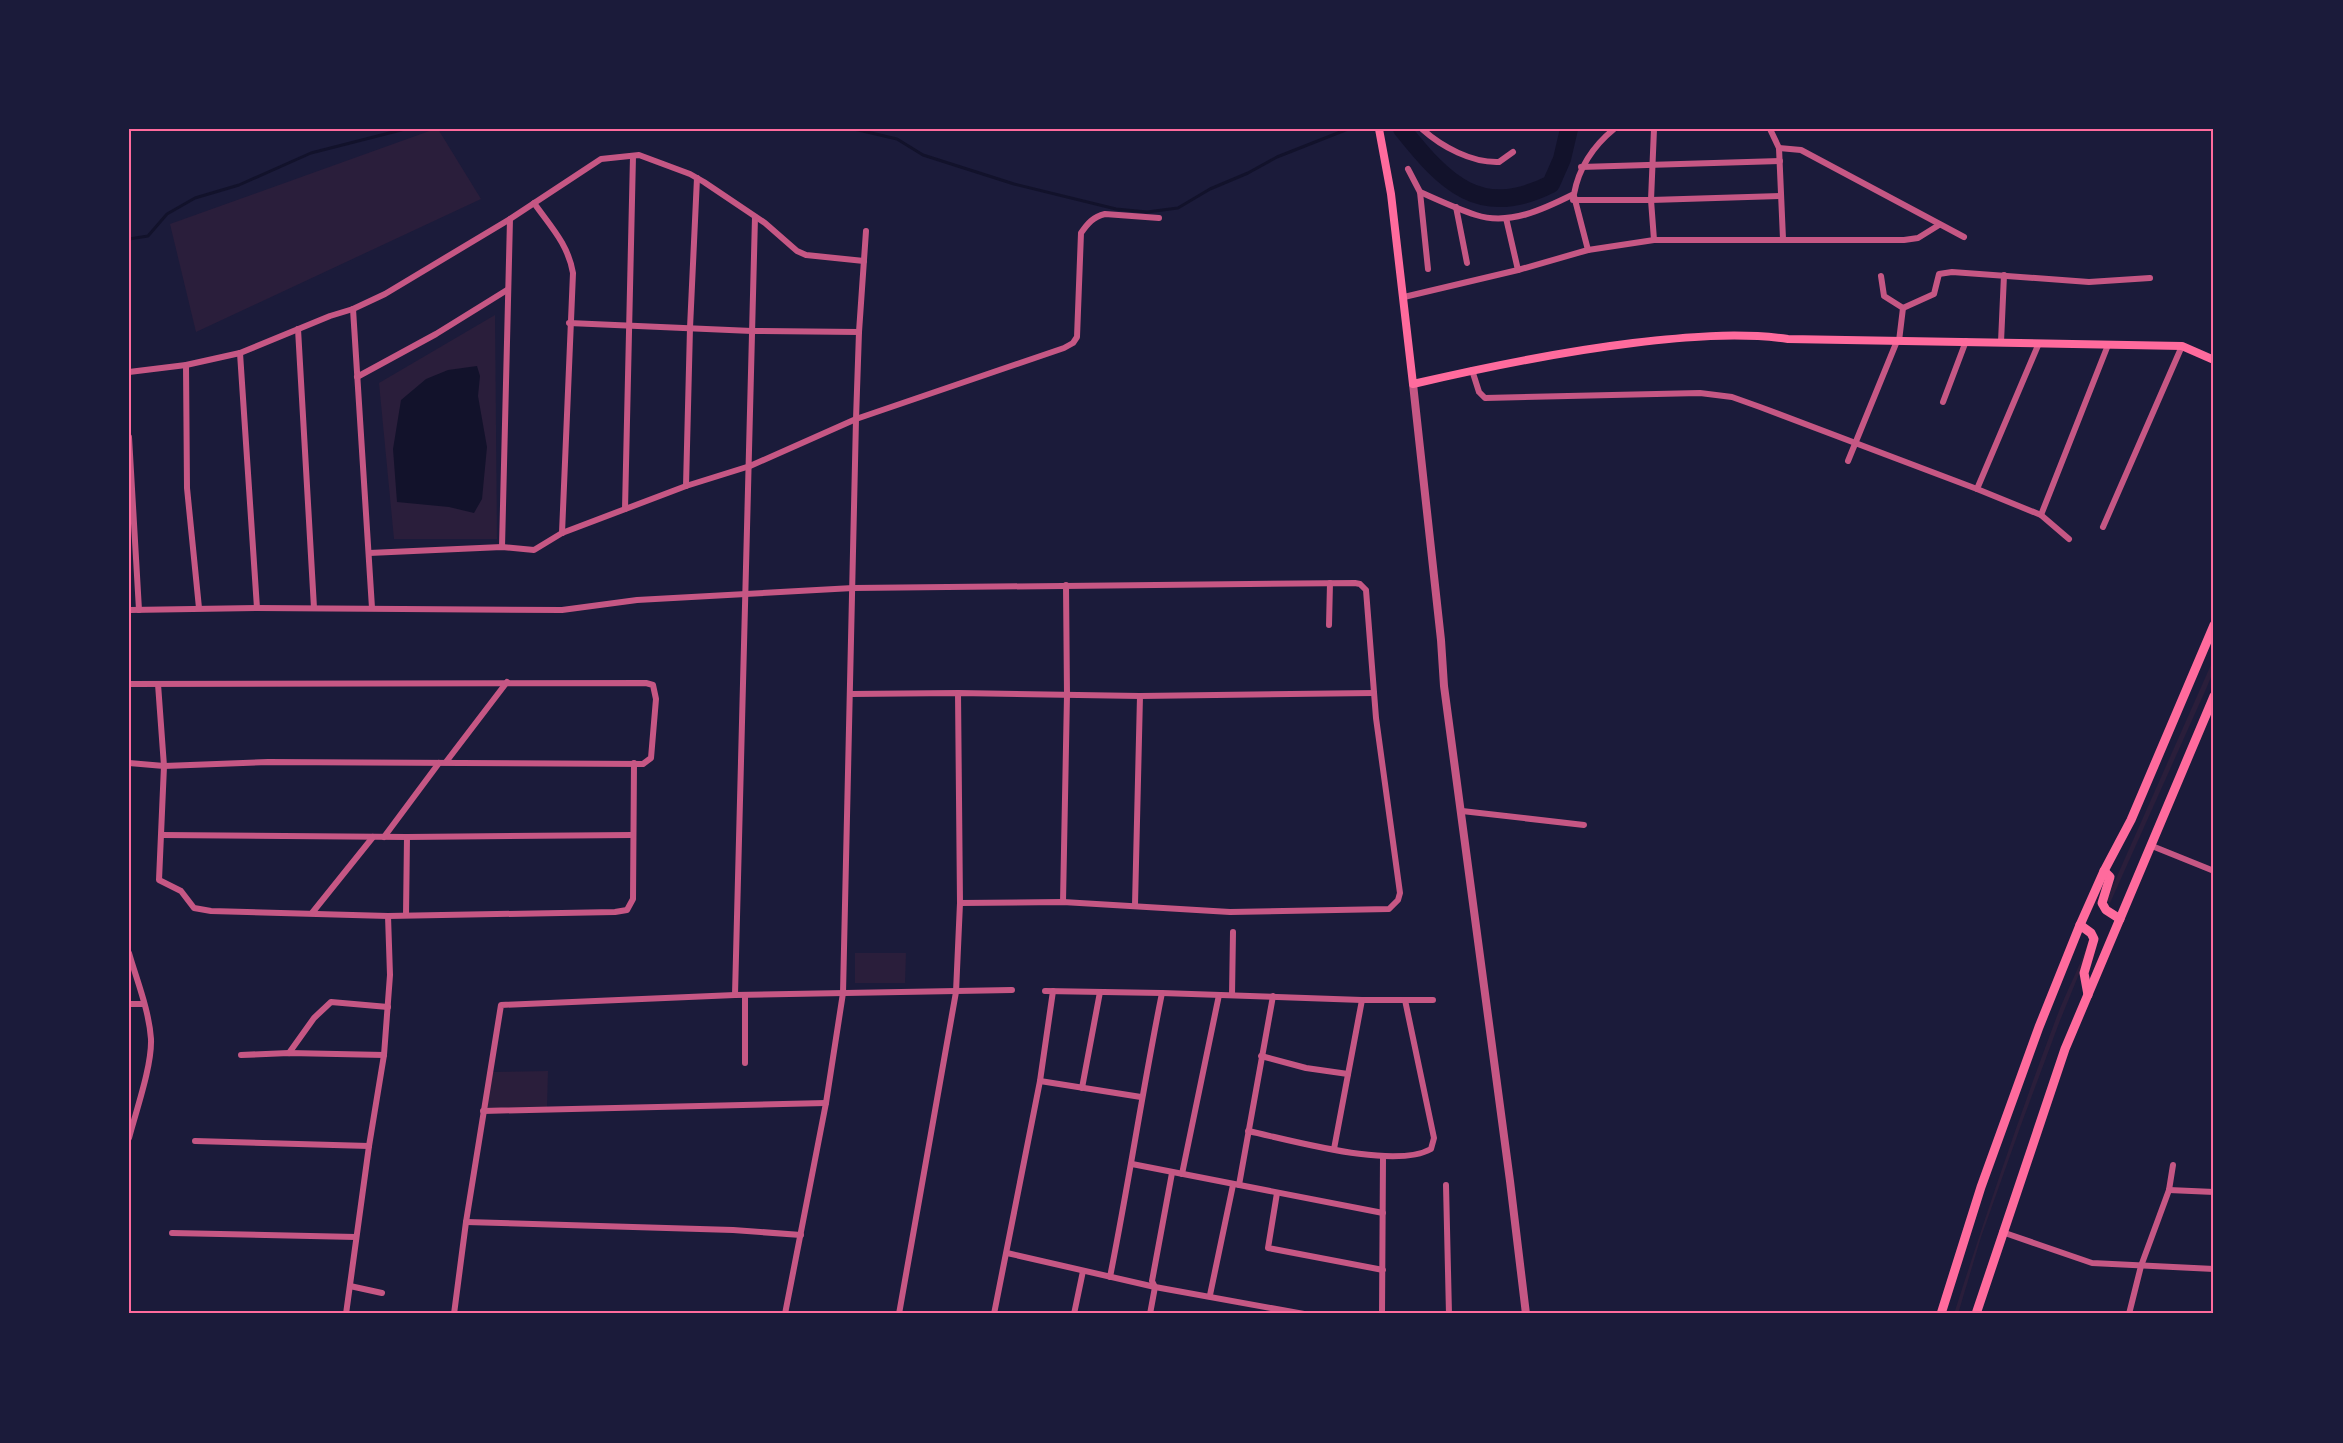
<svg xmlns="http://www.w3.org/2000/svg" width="2343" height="1443" viewBox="0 0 2343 1443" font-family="'Titillium Web',sans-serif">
<rect width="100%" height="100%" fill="#1b1b3a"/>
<g fill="#2a1e3b">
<polygon points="435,129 438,129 481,199 196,332 170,224"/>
<polygon points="495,315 497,539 394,539 379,383"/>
<polygon points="2214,658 2214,670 2206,689 2110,903 2106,901"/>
<path d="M2089,940L2092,941L2090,947L2059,1023L2021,1125L1981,1237L1958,1314H1954C1985,1217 2018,1120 2054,1024C2064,996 2079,969 2089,940Z"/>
<polygon points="855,953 906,953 905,983 855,983"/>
<polygon points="548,1071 547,1107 485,1109 491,1072"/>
</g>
<polygon fill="#12122b" points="477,366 480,376 478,396 487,447 482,499 474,513 449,507 397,502 393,449 401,400 426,379 448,370"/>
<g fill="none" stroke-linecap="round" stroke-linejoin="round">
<g stroke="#12122b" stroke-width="3">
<polyline points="854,129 897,139 923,155 1014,184 1116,209 1147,212 1178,208 1210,189 1248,173 1277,157 1348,129"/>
<polyline points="129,239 148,236 167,214 195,198 239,185 311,153 405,129"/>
</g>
<path stroke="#12122b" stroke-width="18" d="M1402,129C1445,183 1480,220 1551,184L1562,159L1569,129"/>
<g stroke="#c65784" stroke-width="6">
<path d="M1422,129C1442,147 1472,163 1499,162L1513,152"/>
<polyline points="1770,129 1779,148 1783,239"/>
<polyline points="1779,148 1801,150 1964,237"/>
<polyline points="1581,167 1780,161"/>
<polyline points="1408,169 1420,192 1428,269"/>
<path d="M1420,192C1438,200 1457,209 1476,215C1509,226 1544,209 1574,194C1579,167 1592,147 1614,129"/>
<polyline points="1574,196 1588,250"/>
<polyline points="1573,200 1651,200 1781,196"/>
<path d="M534,203C551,227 568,244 573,273L562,533"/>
<polyline points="1456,207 1467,263"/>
<polyline points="1506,218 1518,270"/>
<polyline points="1654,240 1651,200 1654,129"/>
<polyline points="1881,276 1884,296 1903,308 1899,341"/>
<polyline points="1404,297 1518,270 1588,250 1654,240 1904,240 1918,238 1939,225"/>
<polyline points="1903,308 1934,294 1939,274 1952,272 2089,282 2150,278"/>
<polyline points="353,309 372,608"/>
<polyline points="569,323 752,331 859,332"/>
<polyline points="298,329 314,608"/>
<polyline points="2001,342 2004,275"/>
<polyline points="240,353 257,608"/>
<polyline points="186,365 187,488 199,608"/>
<polyline points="1472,370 1479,392 1485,398 1700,393 1732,397 1760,407 1977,489 2041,515 2069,539"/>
<polyline points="129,372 186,365 240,353 330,316 353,309 385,294 510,219"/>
<polyline points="357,377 436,334 507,290"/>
<polyline points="1943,402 1966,341"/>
<polyline points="129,437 139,610"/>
<polyline points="1848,461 1897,341"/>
<polyline points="686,486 690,328 697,178"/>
<polyline points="1977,489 2039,343"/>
<polyline points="625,509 633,156"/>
<polyline points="2041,515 2108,345"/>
<polyline points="2103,527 2182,346"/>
<polyline points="502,547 510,219 601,159 639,155 690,174 704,182 765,223 797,251 806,255 864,261"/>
<path d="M369,553L502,547L534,550L562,533L686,486L750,466L856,419L1064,348L1073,343L1077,337L1081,233C1088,223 1093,217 1105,214L1159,218"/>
<polyline points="130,610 257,608 562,610 637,600 853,588 1355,583 1360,584 1366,590 1376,718 1400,893 1398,900 1389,909 1230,912 1063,902 960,903"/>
<polyline points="1329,625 1330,583"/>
<polyline points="129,684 646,683 653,685 656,699 651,758 643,764 268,762 164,766 129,763"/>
<polyline points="158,684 164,766 159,880 181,891 194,908 211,911 388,916 615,912 627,910 633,899 634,763"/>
<polyline points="851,694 958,693 1140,696 1374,693"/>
<polyline points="446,762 507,682"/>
<polyline points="1462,811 1584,825"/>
<polyline points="162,835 407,837 632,835"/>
<polyline points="384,837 439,763"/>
<polyline points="2152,846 2214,871"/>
<polyline points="1063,902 1067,695 1066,585"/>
<polyline points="1135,905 1140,696"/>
<polyline points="312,913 373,837"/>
<polyline points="406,915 407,837"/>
<path d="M129,953C137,981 149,1010 151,1039C152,1066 136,1111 129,1138"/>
<polyline points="1045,991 1162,993 1362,1000 1433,1000"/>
<polyline points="735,995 755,217"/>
<polyline points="745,995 745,1063"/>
<polyline points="1232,995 1233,932"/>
<polyline points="129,1004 144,1004"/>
<polyline points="289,1053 314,1018 331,1002 388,1007"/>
<polyline points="241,1055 289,1053 384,1055"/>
<polyline points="1261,1056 1306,1068 1348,1074"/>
<polyline points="1040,1081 1141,1097"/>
<polyline points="1082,1088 1100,992"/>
<polyline points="483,1111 826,1103"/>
<path d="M1248,1131C1291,1140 1394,1170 1431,1149L1434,1138L1405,1000"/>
<polyline points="195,1141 369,1146"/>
<polyline points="1334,1149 1362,1000"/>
<polyline points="1132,1164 1383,1213"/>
<polyline points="1182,1174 1219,995"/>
<polyline points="1239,1185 1273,996"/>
<polyline points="1446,1185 1449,1314"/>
<polyline points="2169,1190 2214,1192"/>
<polyline points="1277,1193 1268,1248 1383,1270"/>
<polyline points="466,1222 733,1230 801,1235"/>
<polyline points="2002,1232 2092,1263 2214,1269"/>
<polyline points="172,1233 356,1237"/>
<polyline points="1007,1253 1155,1287 1304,1314"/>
<path d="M1110,1277C1129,1182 1143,1087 1162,993"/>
<polyline points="350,1286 382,1293"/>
<polyline points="1210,1295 1233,1185"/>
<polyline points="346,1314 369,1146 384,1055 390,975 388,916"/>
<polyline points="454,1314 466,1222 501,1005 735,995 1012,990"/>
<polyline points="785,1314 826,1103 843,993 856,419 859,332 866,231"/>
<polyline points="899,1314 956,992 960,903 958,693"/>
<polyline points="994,1314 1040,1081 1053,991"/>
<polyline points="1074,1314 1083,1271"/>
<polyline points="1150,1314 1155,1287 1152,1281 1172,1173"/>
<polyline points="1382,1314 1383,1157"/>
<polyline points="2129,1314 2141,1266 2169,1190 2173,1165"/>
</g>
<polyline stroke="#c65784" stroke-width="8" points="1413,384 1441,640 1444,686 1510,1181 1526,1314"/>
<path stroke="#ff6b9d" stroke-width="8" d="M1379,129L1391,194L1413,384C1486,367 1559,352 1633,343C1684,337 1737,332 1788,339L2182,346L2214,360"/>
<g stroke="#ff6b9d" stroke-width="9">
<polyline points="2104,871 2110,877 2102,903 2106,910 2120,919"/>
<polyline points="2080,925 2091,933 2094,939 2084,973 2088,995"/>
<polyline points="1941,1314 1981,1187 2039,1027 2080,925 2104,871 2131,820 2214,625"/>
<polyline points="1976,1314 2065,1049 2214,696"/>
</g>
</g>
<rect width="2343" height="1443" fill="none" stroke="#1b1b3a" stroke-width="261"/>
<rect x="130" y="130" width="2082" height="1182" fill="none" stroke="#ff6b9d" stroke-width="2"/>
</svg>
